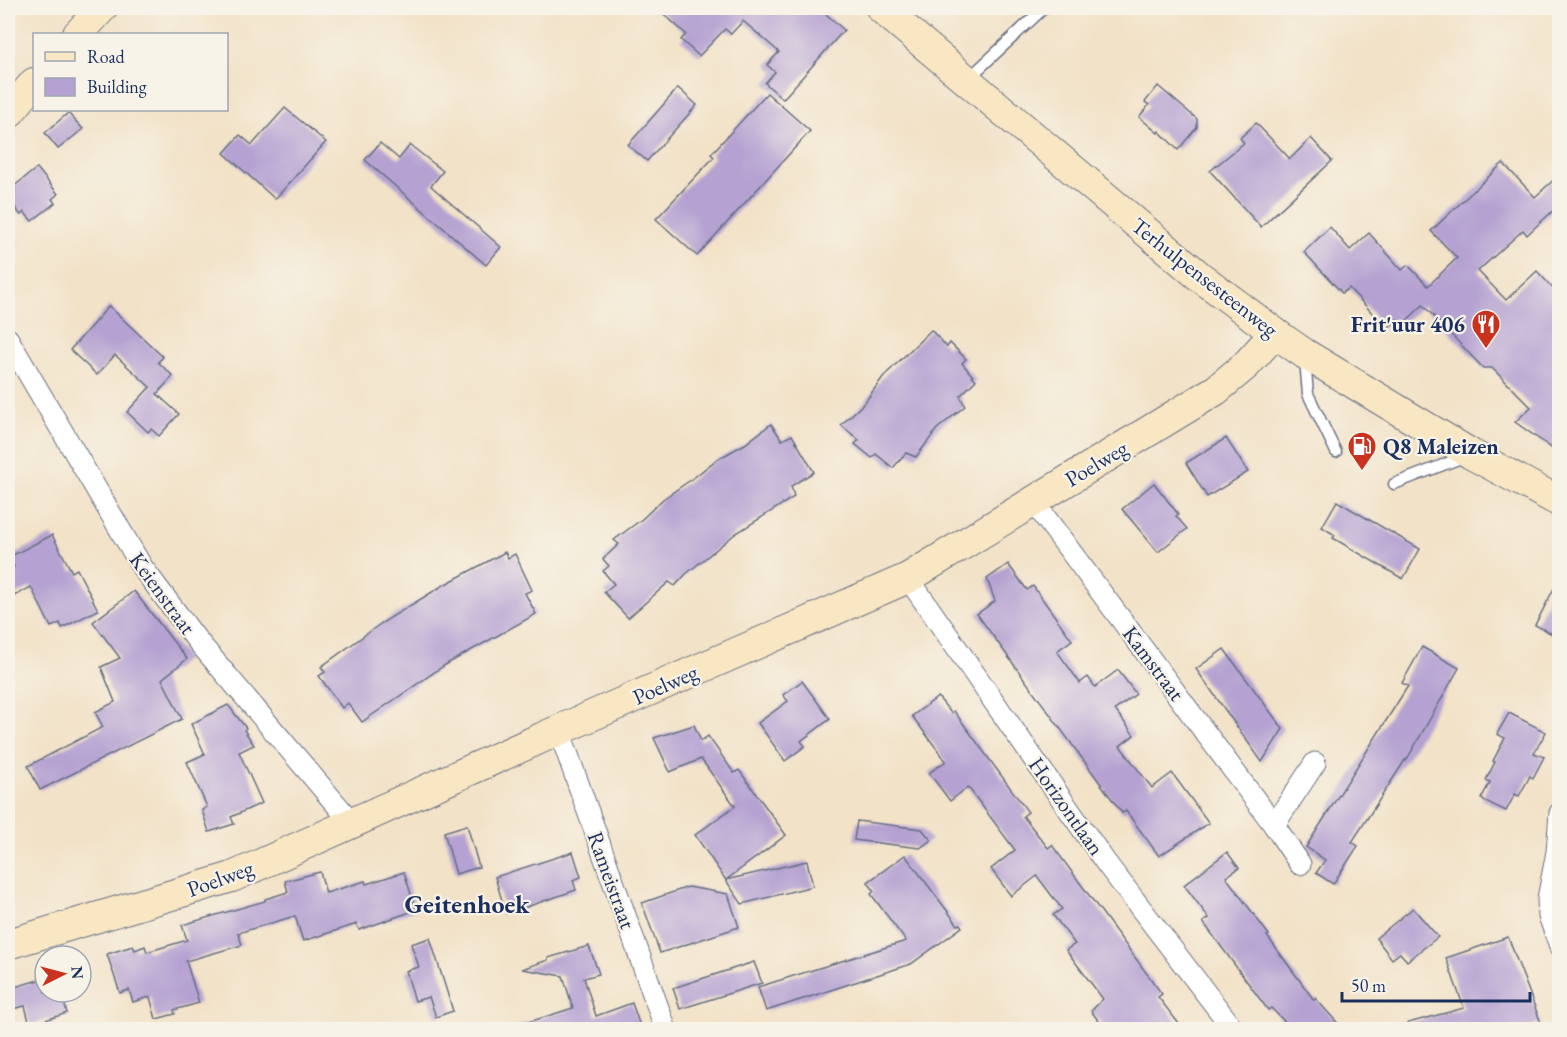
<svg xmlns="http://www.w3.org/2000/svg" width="1567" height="1037" viewBox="0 0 1567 1037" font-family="'EB Garamond',serif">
<rect width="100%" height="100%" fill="#f7f3e8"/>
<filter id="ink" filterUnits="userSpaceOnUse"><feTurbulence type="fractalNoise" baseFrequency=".0167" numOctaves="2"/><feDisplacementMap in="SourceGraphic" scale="12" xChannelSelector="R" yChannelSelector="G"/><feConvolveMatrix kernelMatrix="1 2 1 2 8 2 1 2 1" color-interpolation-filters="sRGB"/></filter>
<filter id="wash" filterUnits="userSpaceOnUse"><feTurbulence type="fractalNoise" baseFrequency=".008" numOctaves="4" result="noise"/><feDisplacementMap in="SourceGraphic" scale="24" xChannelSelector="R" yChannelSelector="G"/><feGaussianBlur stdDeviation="1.35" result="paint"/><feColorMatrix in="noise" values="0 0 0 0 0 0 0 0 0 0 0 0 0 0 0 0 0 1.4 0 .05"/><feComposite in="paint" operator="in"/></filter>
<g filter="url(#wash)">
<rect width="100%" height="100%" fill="#f2e2c7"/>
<g id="blocks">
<g fill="#b5a2d2">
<polygon points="657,8 819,8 844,30 783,99 765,83 775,72 767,65 779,52 743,21 731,34 725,29 699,56 681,40 686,34"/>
<polygon points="1158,86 1197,119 1197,127 1178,150 1159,131 1158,133 1139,117 1149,105 1145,102"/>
<polygon points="678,88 697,105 647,161 628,145"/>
<polygon points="767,93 810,131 697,256 656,219 714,157 711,154"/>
<polygon points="285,108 326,142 275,199 224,153 240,135 252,145"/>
<polygon points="68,113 83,129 58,149 45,133"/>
<polygon points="1256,123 1290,159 1311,138 1332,161 1261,227 1210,171 1244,143 1240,138"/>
<polygon points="380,143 399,159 410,145 443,171 431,186 501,247 486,265 365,160"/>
<polygon points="1503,163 1535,197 1560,174 1560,204 1527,235 1523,230 1478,271 1506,300 1537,271 1560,296 1560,454 1515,422 1531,407 1492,368 1483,368 1423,305 1403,324 1398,319 1387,329 1349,288 1342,293 1304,252 1330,227 1350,250 1369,233 1402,270 1408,265 1428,286 1457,258 1431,231"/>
<polygon points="37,168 58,194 52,199 55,203 32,221 24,212 21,215 19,213 8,197 8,191"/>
<polygon points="109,306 163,357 158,362 173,376 157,394 179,414 159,436 151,429 148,432 127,412 150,387 115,355 97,375 70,350"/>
<polygon points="931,330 947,347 950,343 966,359 962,363 976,380 960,396 965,406 937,429 916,457 906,453 893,468 876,454 872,458 855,444 859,440 841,425 865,402 883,377"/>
<polygon points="771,424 782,440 792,435 814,472 791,486 794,497 735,534 686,574 675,586 669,582 628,618 604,592 614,584 603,571 609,566 603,559 619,544 614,540 642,519 663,499 692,479 716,460 745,444"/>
<polygon points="1226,438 1248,472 1207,497 1186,463"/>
<polygon points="1154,483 1178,514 1176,516 1187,529 1158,552 1122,509"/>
<polygon points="1337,501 1420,549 1403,579 1333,538 1335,535 1322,527"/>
<polygon points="52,535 72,572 77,569 98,610 62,628 60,623 51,627 31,587 8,599 8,570 14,567 9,557"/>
<polygon points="505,552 508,558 515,554 532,590 525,593 536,614 445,665 362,722 348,703 342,708 319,676 325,672 321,667 380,624 442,586"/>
<polygon points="1008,564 1027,590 1033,586 1072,640 1057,651 1080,683 1088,677 1095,687 1118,670 1136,694 1115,710 1134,735 1120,746 1152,788 1172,773 1209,823 1159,856 1126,811 1122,813 977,614 995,601 987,579"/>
<polygon points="1560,577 1560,638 1535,625"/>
<polygon points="134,591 187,659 162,679 182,719 40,790 28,766 103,727 95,712 115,702 101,667 120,658 93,622"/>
<polygon points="1422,647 1459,668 1406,761 1405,760 1352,842 1358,846 1333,884 1316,873 1325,860 1306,847 1408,686 1402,683"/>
<polygon points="1224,649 1283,729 1262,762 1196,669"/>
<polygon points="802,681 830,719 801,741 805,746 785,761 758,723 788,701 783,695"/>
<polygon points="938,697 951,713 954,711 1028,812 1023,816 1048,848 1052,845 1162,994 1158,997 1183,1029 1105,1029 1091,1011 1103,999 1066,950 1075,944 1053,915 1062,909 1037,876 1011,896 991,869 1015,850 968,787 950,801 929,773 946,761 912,716"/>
<polygon points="228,705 246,728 244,730 254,745 239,752 262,803 231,817 234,824 209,832 202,810 207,807 187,762 205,754 191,724"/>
<polygon points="1509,713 1546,732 1534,753 1544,757 1533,778 1530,776 1519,796 1515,794 1506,811 1481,799 1490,782 1486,780 1495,762 1493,761 1505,738 1497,734"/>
<polygon points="694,725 701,741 708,736 734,773 739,770 786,835 726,880 807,861 813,886 742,904 695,835 735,806 701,759 670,772 654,738"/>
<polygon points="857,821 922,829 931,840 920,848 854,840"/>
<polygon points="467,825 479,867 456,874 444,832"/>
<polygon points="573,852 581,877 573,880 576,890 506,914 495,877"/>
<polygon points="1227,852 1239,868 1226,877 1269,935 1267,936 1314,1000 1315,998 1343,1029 1292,1029 1271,1008 1268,1010 1203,922 1209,918 1184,885"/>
<polygon points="905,855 958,925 960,924 962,927 911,964 766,1011 758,987 906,941 871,894 874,891 868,882"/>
<polygon points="320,872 326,893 365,881 366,884 404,872 416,910 359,930 357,924 303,941 295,916 238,933 242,945 186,961 199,1003 174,1010 175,1014 156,1019 150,997 133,1002 129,990 120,993 107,954 133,946 135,950 145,946 147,952 187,940 182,925 265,901 265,899 288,892 285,881"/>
<polygon points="688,887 728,894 739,927 660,953 642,903"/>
<polygon points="1413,908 1438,937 1407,961 1400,953 1392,959 1376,938"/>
<polygon points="1508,937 1541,1023 1523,1029 1409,1029 1408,1023 1464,1008 1446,958"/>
<polygon points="430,938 453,1011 436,1017 429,997 415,1001 406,971 419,967 411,944"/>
<polygon points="589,946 599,974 584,978 596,1016 632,1003 641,1029 519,1029 519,1025 573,1008 563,976 522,969 548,960 548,958"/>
<polygon points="754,962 762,983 680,1009 673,988"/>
<polygon points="45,978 45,992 61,992 67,1013 30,1025 25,1006 8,1010 8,989"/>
</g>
</g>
</g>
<g filter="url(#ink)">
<use href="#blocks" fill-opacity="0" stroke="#666e83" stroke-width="1.5"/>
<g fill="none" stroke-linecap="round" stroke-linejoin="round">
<g stroke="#666e83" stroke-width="13">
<g id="lane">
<polyline points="968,79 1044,8"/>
<polyline points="1305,360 1308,394 1336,452"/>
<polyline points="1394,484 1466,456"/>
</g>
</g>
<g stroke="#666e83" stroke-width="23">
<g id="street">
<polyline points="8,339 142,567 196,639 352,823"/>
<polyline points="1033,501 1274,825 1300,864"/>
<polyline points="908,578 1106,863 1234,1030"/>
<polyline points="559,730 666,1030"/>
<polyline points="1560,813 1557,852 1548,899 1549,916 1560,946"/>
<polyline points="1274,825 1315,763"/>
</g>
</g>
<g stroke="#666e83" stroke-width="32">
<g id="secondary">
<polyline points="881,8 1199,276 1275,333 1305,354 1471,454 1560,502"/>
<polyline points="78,34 102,8"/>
<polyline points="8,114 34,83"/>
<polyline points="8,944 232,877 559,730 908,578 1216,390 1246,365 1275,333"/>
</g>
</g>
<use href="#lane" stroke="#fff" stroke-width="10"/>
<use href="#street" stroke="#fff" stroke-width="21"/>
<use href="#secondary" stroke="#f9e7c3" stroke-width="30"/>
</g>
</g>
<defs>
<g id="restaurant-pin" transform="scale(1.5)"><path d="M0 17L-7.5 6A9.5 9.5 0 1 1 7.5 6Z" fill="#c8321e" stroke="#f7f3e8"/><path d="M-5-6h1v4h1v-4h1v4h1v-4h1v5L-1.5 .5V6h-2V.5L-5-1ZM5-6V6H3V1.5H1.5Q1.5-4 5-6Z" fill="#fff"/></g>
<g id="fuel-pin" transform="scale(1.5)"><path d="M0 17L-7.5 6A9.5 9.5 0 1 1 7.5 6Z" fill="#c8321e" stroke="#f7f3e8"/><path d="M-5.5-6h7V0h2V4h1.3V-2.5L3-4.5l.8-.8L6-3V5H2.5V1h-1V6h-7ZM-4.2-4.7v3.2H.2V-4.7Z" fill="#fff"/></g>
</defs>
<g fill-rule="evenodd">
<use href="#restaurant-pin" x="1486" y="324"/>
<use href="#fuel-pin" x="1362" y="446"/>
</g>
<g text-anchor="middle" stroke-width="4.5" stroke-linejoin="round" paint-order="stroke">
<g font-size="22" fill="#1b2f5e" stroke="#f7f3e8">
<text transform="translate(1205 277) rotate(38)" y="8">Terhulpensesteenweg</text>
<text transform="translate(1096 463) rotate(-31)" y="8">Poelweg</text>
<text transform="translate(163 593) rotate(54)" y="8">Keienstraat</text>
<text transform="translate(1154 663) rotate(53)" y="8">Kamstraat</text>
<text transform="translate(665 684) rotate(-24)" y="8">Poelweg</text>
<text transform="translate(1067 806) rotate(55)" y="8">Horizontlaan</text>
<text transform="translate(220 878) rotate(-20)" y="8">Poelweg</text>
<text transform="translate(612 880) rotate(70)" y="8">Rameistraat</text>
</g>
<g font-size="22" font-weight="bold" fill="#1b2f5e" stroke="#f7f3e8" text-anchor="end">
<text x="1465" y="332">Frit'uur 406</text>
<text x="1383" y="454" text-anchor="start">Q8 Maleizen</text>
</g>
<g font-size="26" font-weight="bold" fill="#1b2f5e" stroke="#f7f3e8">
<text x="467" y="913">Geitenhoek</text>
</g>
</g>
<rect width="1567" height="1037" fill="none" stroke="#f7f3e8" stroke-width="30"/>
<rect x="33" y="33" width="195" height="78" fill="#f7f3e8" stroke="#9fa5b1" stroke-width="1.5"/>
<rect x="45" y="52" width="30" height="9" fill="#f9e7c3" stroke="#9fa5b1" stroke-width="1.5"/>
<text x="87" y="63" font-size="18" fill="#1b2f5e">Road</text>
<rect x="45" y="78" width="30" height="18" fill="#b5a2d2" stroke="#9fa5b1" stroke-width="1.5"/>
<text x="87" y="93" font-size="18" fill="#1b2f5e">Building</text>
<g transform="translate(63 974) rotate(84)"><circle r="28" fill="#f7f3e8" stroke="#9fa5b1" stroke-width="1.5"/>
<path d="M0-4.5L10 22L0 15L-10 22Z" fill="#c8321e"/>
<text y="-9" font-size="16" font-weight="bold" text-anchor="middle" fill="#1b2f5e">N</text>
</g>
<path d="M1342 992v9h188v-9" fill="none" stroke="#1b2f5e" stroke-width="3"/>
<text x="1351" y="992" font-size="18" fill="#1b2f5e" stroke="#f7f3e8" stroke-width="4.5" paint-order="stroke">50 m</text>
</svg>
